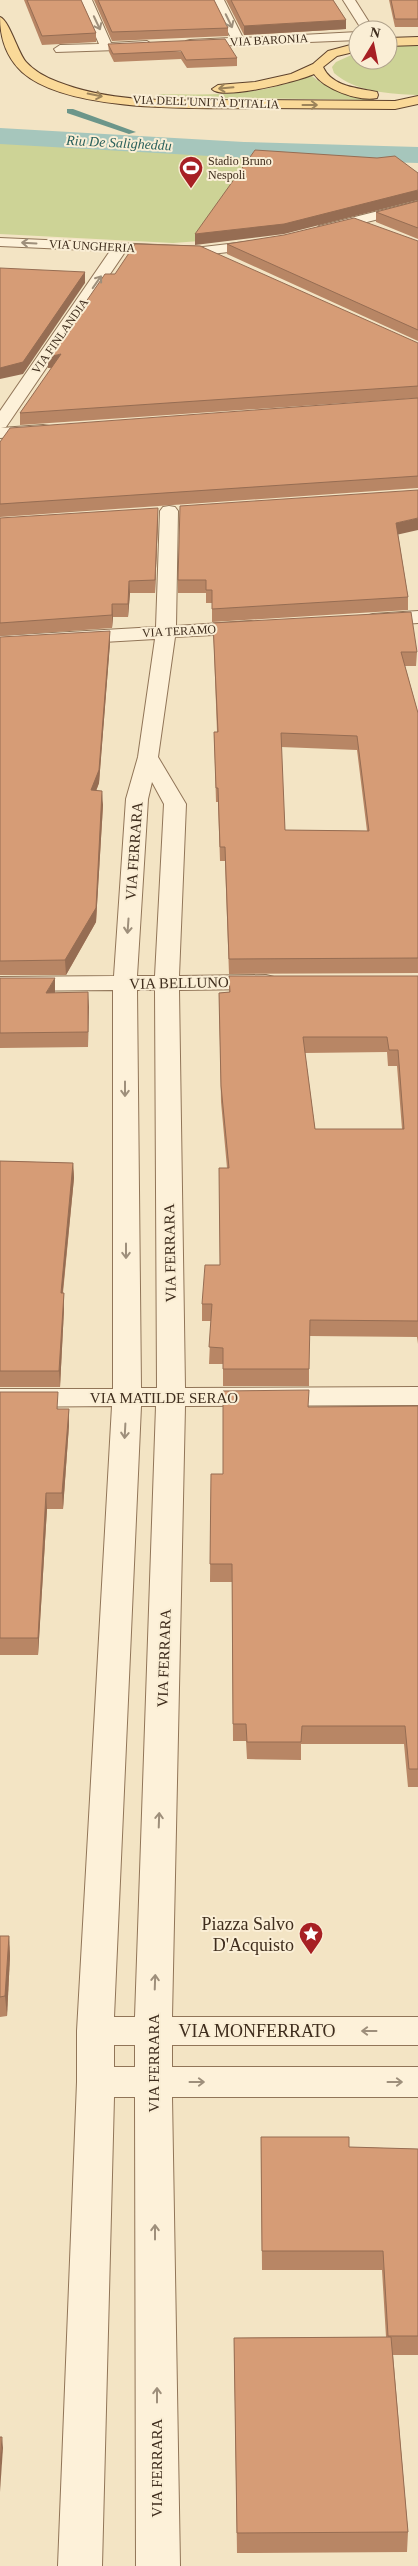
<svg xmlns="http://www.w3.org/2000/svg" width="418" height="2566" viewBox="0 0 418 2566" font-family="'Times New Roman',serif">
<rect width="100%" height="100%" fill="#f3e4c4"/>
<g fill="#cdd396">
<path d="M418 45V95C390 94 355 92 334 73L332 67 336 62 358 52V60H388V47Z"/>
<path d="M310 74C327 91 352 95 375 100L157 97 159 94C209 95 264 97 310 74Z"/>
<path d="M0 140 307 157 254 237 173 243 0 234Z"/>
</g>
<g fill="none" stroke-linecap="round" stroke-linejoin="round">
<path fill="#6c968a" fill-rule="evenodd" d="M67 109H73L136 132 129 134 67 113Z"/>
<path fill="#a6c6bc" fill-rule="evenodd" d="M0 128 244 142 418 147V163L244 158 0 144Z"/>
<defs>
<g id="minor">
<path d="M80 0H92L111 43 147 41 153 45 147 49 56 52 54 49 60 45 99 44Z"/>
<path d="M212 0H224L243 38 358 32V40L186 47V41L190 40 231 38Z"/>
<path d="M343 0H355L374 30H362Z"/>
<path d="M418 201V209L324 233 317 229 319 226Z"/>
<path d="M0 238 203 247 263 240 270 244 263 248 203 255 125 252 6 427 1 428 43 425 49 426 51 430 49 434 43 435 0 438V411L110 251 0 246Z"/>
<path d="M169 506 175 507 178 511 176 626 251 621 258 623 261 627 258 631 251 633 175 637 158 757 186 804 179 976 266 975 274 977 278 982 274 987 266 989 179 990 185 1388 418 1387V1405L185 1406 172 2017H418V2045H172V2067H418V2097H172L180 2566H136L135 2097H114L102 2566H58L77 2082V2031L112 1406 0 1407V1389H113V990L0 991V977L114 976 126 799 138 757 155 639 0 648V636L156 627 160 511 163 507ZM152 782 164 804 155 976H137L148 799ZM137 990H155L157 1388H141ZM141 1406H156L135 2017H114ZM114 2045H135V2067H114Z"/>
<path d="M418 611V623L373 626 366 624 363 620 366 616 373 614Z"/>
</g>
<g id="major">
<path d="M0 17C9 20 18 53 26 62 34 71 47 78 58 82 117 105 185 100 247 100 296 100 346 101 395 101L418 96V104L395 109C352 109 309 108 266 108 204 108 69 114 22 72 6 57 0 38 0 17Z"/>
<path d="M418 37V45L388 46V38Z"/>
<path d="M358 43V51L337 56 323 67C332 87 358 88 377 92L378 95 377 98C359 102 324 89 314 74 299 81 222 101 212 89L218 85 255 82 291 74 313 64 328 51Z"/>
</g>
</defs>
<use href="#minor" stroke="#917558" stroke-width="2"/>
<use href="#major" stroke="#5e422c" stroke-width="2"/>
<use href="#minor" fill="#fdf1d9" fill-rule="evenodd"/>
<use href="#major" fill="#fad998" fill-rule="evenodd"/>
</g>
<g fill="#b88665" fill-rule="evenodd">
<path d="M24 0H81L96 33V42L42 45Z"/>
<path d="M94 0H214L228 28V36L112 41Z"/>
<path d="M226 0H333L346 20V29L244 35Z"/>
<path d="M389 0H418V27H395Z"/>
<path d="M108 44 237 58V66L187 68 181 59 114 62 109 52Z"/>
<path d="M418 201V239L376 222V212Z"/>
<path d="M418 241V341L227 254V244Z"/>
<path d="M418 343V488L0 517V442L418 398 20 425V413L52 368H48V357Z"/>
<path d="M0 518 158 520 155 593H130L128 617H113L112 628 0 636Z"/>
<path d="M398 534 408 597V610L212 622V603H206V593H178V580Z"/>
<path d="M213 623 417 652 416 666H405L418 713V973L229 974 225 861H220L218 802H216L214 732H217ZM281 747 357 750 367 831 285 830Z"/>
<path d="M0 637 110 643 99 783 96 791 103 805 96 922 66 975H0Z"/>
<path d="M229 976H418V1344L417 1337 309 1336V1386H223V1364H209L211 1321H202V1304L220 1265 227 1168 221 1102 219 993 229 992ZM387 1052 388 1066H397L402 1129H315L305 1053Z"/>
<path d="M0 978 55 993 88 992V1047L0 1048Z"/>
<path d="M0 1161 73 1163 74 1178 63 1293H64V1309L60 1387H0Z"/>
<path d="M0 1392 59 1409H69V1425L63 1509H47L38 1655H0Z"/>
<path d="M418 1406V1787H408L404 1744H301V1760L247 1759 246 1741H233L232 1582H210L211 1474H223L308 1407Z"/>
<path d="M0 1936H9L10 1956 7 2016 0 2017Z"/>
<path d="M261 2137 349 2147 418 2149V2355H393L408 2532 407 2552 237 2553 234 2338 386 2337 382 2270H262Z"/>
</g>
<g fill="#966d53">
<path d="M346 20V29L244 35V26Z"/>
<path d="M418 190V200L284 234 195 245V234Z"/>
<path d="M85 272V283L23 374 0 379V368Z"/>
<path d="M61 354V366L48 368V357Z"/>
<path d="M158 508V520L155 593V580Z"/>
<path d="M418 518V530L396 535V523Z"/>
<path d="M129 581 130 593 128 617V604Z"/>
<path d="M112 604 113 617 112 628Z"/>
<path d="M110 631V643L99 783 91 804V790Z"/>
<path d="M102 791 103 805 96 922 66 975 65 960Z"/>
<path d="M55 978V993H46Z"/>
<path d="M88 992 89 1007 88 1047Z"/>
<path d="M73 1163 74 1178 61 1309V1293Z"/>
<path d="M64 1293V1309L60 1387 59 1371Z"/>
<path d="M69 1409V1425L63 1509 62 1493Z"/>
<path d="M46 1493 47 1509 38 1655V1638Z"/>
<path d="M9 1936 10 1956 7 2016 5 1996Z"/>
<path d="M2 2437 3 2448 0 2492V2468Z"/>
</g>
<g fill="#d69c76" stroke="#966d53" fill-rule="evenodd">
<path d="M27 0H81L96 33 42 36Z"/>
<path d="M98 0H214L228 28 112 32Z"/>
<path d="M231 0H333L346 20 244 26Z"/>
<path d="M391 0H418V19H395Z"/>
<path d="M225 39 237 58 186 60 181 51 113 54 108 44Z"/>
<path d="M255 150 377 158 395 156 418 173V190L284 224 195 234Z"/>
<path d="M418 201V228L376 212Z"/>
<path d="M354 218 418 241V330L227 244 284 235Z"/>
<path d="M135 244 200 246 418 343V386L20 413 61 354 48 357 105 274H115Z"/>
<path d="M0 268 85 272 23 362 0 368Z"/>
<path d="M418 398V476L0 504V442L10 428Z"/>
<path d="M418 490V518L396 523 408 597 212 609V590H206V580H178L180 506Z"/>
<path d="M158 508 155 580 129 581 128 604H112V615L0 623V518Z"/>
<path d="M411 612 417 652H401L418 713V958L229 959 225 847H220L218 788H216L214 732H218L213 623ZM281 733 357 736 369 831 285 830Z"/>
<path d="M110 631 99 770 91 790 102 791 96 908 65 960 0 961V637Z"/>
<path d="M229 976H418V1321L310 1320 309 1369H223V1348L209 1347 212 1304H202L205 1265H220L219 1168H229L221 1086 219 993 230 992ZM303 1037H387L389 1050H398L404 1129H315Z"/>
<path d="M0 978H55L46 993 88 992V1032L0 1033Z"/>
<path d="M0 1161 73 1163 61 1293H64L59 1371H0Z"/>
<path d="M309 1390 308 1407 418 1406V1769H409L405 1726H302L301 1742H247L246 1724H233L232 1564H210L211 1474H223V1391Z"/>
<path d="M0 1392H58L57 1409H69L62 1493H46L38 1638H0Z"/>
<path d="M0 1936H9L5 1996 0 1997Z"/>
<path d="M261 2137H349V2147L418 2149V2336H388L383 2251H262Z"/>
<path d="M391 2337 408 2532 237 2533 234 2338Z"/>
<path d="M0 2437H2L0 2468Z"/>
</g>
<defs><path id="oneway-shaft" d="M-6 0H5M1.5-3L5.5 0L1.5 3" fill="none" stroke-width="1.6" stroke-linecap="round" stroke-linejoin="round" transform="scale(1.25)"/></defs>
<g stroke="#9e8f7b">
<use href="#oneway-shaft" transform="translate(229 21) rotate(64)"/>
<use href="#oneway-shaft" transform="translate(97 23) rotate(65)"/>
<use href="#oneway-shaft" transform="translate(29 243) rotate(-177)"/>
<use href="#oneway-shaft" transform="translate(97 282) rotate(-55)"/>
<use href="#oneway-shaft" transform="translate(128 926) rotate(94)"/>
<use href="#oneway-shaft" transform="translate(125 1089) rotate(90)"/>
<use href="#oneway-shaft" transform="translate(126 1251) rotate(90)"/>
<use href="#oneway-shaft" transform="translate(125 1431) rotate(93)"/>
<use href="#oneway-shaft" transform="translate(159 1820) rotate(-88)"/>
<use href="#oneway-shaft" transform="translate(155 1982) rotate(-88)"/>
<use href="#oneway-shaft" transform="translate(369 2031) rotate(180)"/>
<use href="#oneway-shaft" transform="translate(197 2082)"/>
<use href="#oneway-shaft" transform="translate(395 2082)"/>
<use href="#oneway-shaft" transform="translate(155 2232) rotate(-90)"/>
<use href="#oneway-shaft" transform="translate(157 2395) rotate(-90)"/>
</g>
<g stroke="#9c835a">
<use href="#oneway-shaft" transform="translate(226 88) rotate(175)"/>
<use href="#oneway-shaft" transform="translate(95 95) rotate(11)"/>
<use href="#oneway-shaft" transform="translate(310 105)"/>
</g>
<defs>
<symbol id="stadium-pin" viewBox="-11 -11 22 30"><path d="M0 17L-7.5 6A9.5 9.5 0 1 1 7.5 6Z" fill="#a72024" stroke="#faeed5"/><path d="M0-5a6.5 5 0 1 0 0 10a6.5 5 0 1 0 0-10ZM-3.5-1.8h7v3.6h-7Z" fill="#fff"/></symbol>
<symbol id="sight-pin" viewBox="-11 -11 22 30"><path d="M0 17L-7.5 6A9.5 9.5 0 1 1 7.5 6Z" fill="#a72024" stroke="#faeed5"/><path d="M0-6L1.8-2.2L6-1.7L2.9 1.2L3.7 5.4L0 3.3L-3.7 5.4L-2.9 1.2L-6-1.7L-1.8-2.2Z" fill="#fff"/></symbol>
</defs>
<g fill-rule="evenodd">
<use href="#stadium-pin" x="177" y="154" width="28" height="38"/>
<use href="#sight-pin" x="297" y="1920" width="28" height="38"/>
</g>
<g text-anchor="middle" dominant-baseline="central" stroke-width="4" stroke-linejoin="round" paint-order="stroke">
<g font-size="12" fill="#3f2d1d" stroke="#faeed5">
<text transform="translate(269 40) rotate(-3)">VIA BARONIA</text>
<text transform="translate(206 102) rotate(2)">VIA DELL'UNITÀ D'ITALIA</text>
<text transform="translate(92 246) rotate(3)">VIA UNGHERIA</text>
<text transform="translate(60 336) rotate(-55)">VIA FINLANDIA</text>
<text transform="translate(179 631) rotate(-3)">VIA TERAMO</text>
</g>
<g font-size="12" fill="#3f2d1d" stroke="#faeed5" text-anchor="start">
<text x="208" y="161">Stadio Bruno<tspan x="208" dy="14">Nespoli</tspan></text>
</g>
<g font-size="14" font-style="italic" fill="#2b615c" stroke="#faeed5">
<text transform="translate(119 143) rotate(3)">Riu De Saligheddu</text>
</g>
<g font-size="15" fill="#3f2d1d" stroke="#faeed5">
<text transform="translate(134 851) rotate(-86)">VIA FERRARA</text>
<text transform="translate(179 983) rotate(-1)">VIA BELLUNO</text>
<text transform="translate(170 1253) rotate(-91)">VIA FERRARA</text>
<text x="164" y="1398">VIA MATILDE SERAO</text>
<text transform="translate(164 1658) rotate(-88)">VIA FERRARA</text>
<text transform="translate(154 2063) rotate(-90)">VIA FERRARA</text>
<text transform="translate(157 2468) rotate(-90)">VIA FERRARA</text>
</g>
<g font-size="18" fill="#3f2d1d" stroke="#faeed5" text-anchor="end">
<text x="294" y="1924">Piazza Salvo<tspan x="294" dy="21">D'Acquisto</tspan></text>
</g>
<g font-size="18" fill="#3f2d1d" stroke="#faeed5">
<text x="257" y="2031">VIA MONFERRATO</text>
</g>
</g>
<g transform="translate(373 45) rotate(10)"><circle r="24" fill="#faeed5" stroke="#afa18b"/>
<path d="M0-4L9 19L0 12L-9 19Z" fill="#a72024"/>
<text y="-8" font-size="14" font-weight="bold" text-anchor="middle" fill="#3f2d1d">N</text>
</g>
</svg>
